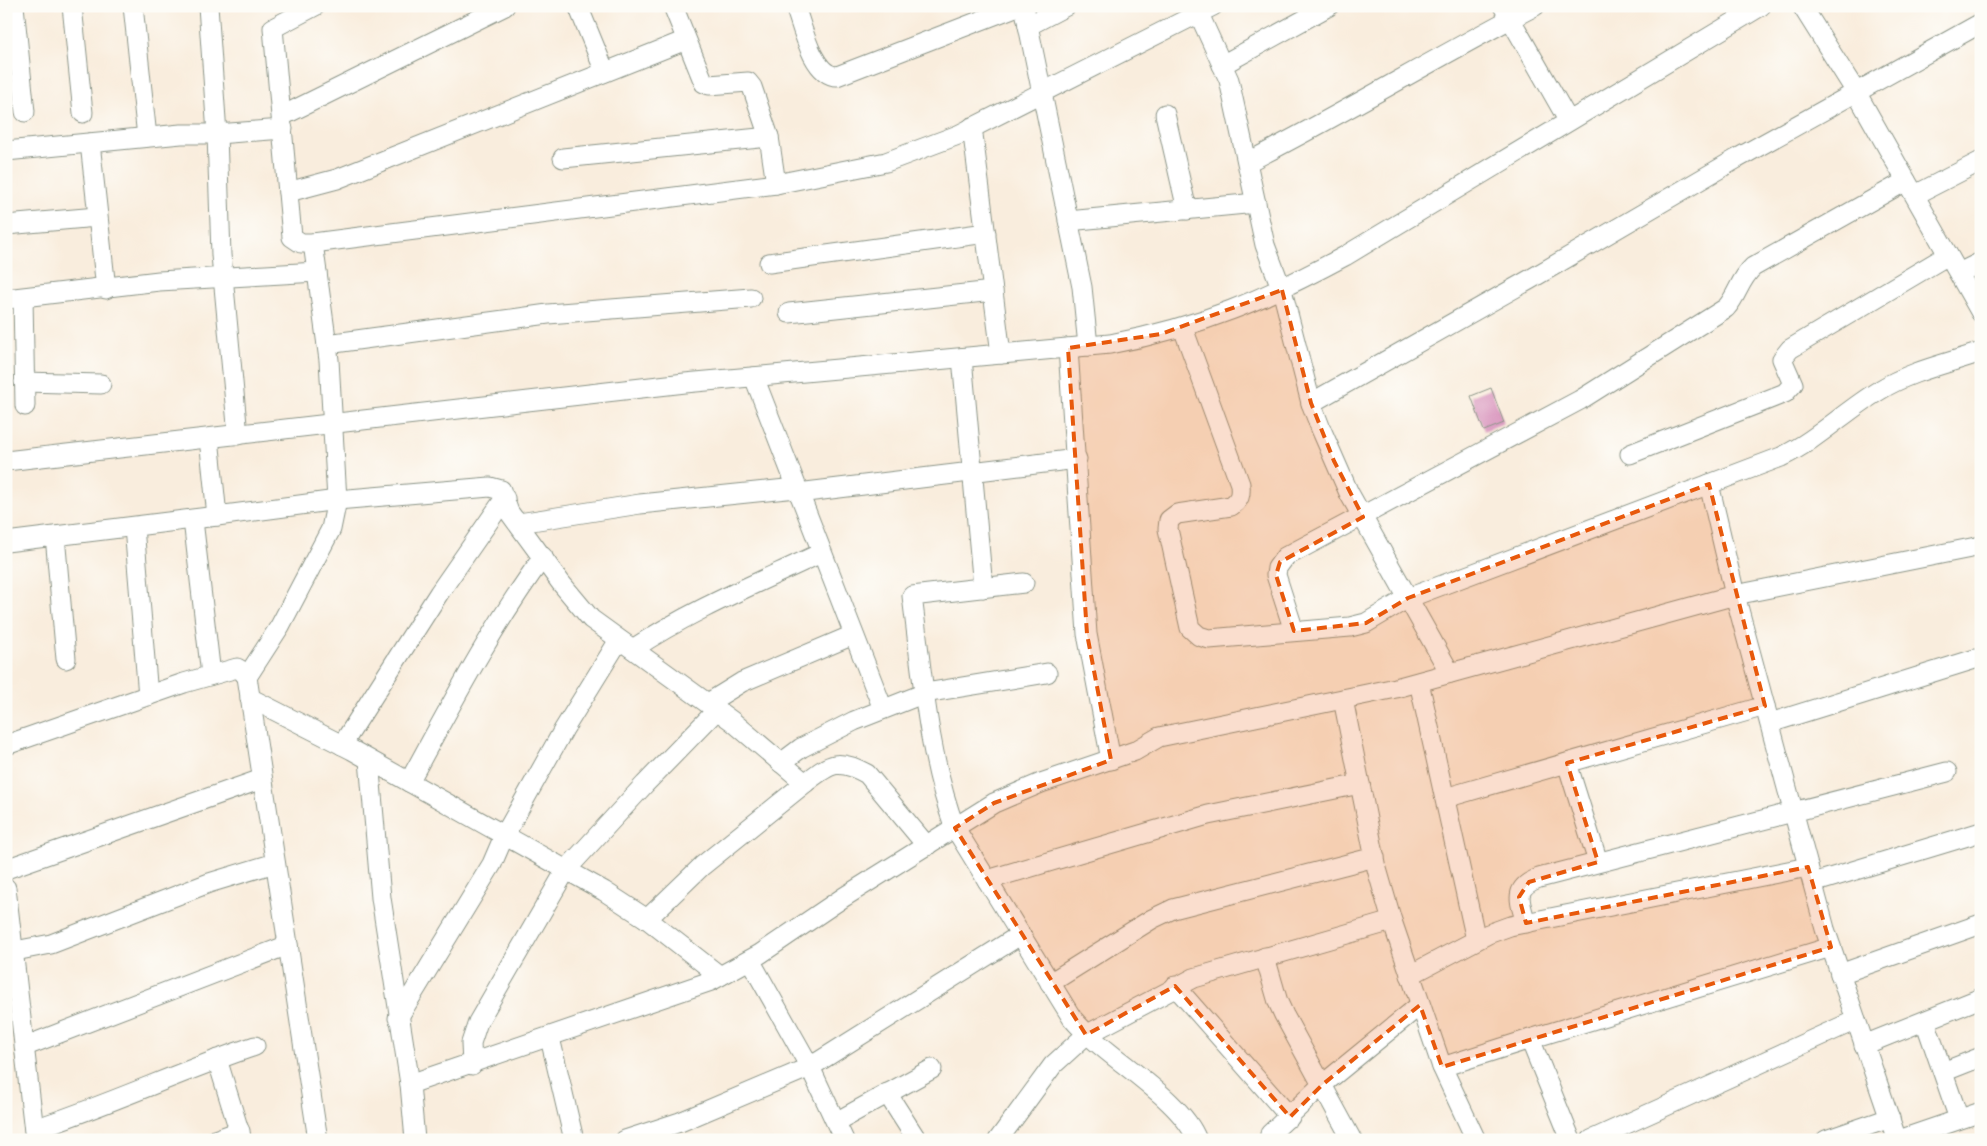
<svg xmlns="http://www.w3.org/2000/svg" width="1987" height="1146" viewBox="0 0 1987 1146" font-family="'Comic Neue',sans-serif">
<rect width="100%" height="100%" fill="#fdfcf7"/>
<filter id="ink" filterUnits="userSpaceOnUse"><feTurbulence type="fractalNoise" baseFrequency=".02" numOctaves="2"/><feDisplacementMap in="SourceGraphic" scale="10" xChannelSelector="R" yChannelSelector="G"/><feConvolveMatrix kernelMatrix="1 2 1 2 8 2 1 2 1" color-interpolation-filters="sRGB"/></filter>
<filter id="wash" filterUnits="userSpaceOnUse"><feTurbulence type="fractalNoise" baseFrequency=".0096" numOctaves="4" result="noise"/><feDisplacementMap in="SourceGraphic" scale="20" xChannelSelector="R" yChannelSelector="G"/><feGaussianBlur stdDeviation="1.12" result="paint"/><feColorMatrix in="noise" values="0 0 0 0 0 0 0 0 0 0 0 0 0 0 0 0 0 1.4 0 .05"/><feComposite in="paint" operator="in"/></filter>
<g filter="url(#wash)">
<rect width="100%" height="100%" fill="#f9eddd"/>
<g id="blocks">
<path fill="#db9bc1" d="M1491 388 1504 423 1484 431 1471 396Z"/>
</g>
</g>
<g filter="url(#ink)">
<use href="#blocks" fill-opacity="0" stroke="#8c9588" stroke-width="1"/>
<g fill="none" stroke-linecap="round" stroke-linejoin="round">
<defs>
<g id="street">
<path d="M14 6 25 112"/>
<path d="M72 6 83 113"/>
<path d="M133 6 147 137"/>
<path d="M208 6 217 134 221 255 238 435"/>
<path d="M315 6 273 28 292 237 301 243H313L776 184 886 162 958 135 1213 6"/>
<path d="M578 6 605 72"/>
<path d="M673 6 704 83 709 85 748 82 752 87 769 137 776 184"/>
<path d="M795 6C802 26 813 76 837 76L1018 6"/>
<path d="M1024 6 1082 287 1088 346"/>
<path d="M1503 6 1568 120"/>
<path d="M1802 6 1856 92 1981 313"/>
<path d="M1199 14 1229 80 1265 245 1282 290 1311 403 1321 429 1349 493 1450 673"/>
<path d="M1028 26 1066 6"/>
<path d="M1222 65 1329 6"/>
<path d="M1165 114 1187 210"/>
<path d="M282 116 505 6"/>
<path d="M972 127 1001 354"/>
<path d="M90 143 106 289"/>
<path d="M6 151 181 134H217L283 129"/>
<path d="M563 158 769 137"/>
<path d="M1248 162C1345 113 1438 56 1535 6"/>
<path d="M288 192 337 179 686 40"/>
<path d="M1915 195 1981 161"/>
<path d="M1068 221 1256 203"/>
<path d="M6 225 97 217"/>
<path d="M769 263 986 233"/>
<path d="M1959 273 1981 262"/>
<path d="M23 298 25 406"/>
<path d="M6 299 159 281 317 272"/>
<path d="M789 313 993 291"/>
<path d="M1183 328 1240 484C1241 495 1240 500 1231 506L1177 514 1169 520 1168 529 1190 628 1199 636 1209 639 1350 627 1366 623 1408 598 1781 457C1817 440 1845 411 1880 390 1911 371 1946 364 1981 352"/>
<path d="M327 344 548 314 751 298"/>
<path d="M1068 348 1087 634 1111 760"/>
<path d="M962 358 983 588"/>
<path d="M754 377 883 709"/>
<path d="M24 382 101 384"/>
<path d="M1311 403 1529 280 1736 159 1981 23"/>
<path d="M1630 454 1785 393 1793 384 1782 359 1790 349 1948 255"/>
<path d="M6 461 685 383 1110 344C1201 327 1265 299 1345 256L1761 6"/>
<path d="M1709 484 1735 595 1981 546"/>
<path d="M798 493 1077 459"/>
<path d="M217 516 337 500 490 487 501 490 509 512 561 583 591 619 732 721 805 783 702 866 647 919"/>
<path d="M193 520 211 675"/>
<path d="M519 523 640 504 796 488"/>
<path d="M134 527 148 696"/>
<path d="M55 536 66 659"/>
<path d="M6 542 217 516 209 438"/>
<path d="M1024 583 912 596C922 672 928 757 955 828L1072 1018C1103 1056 1181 1097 1197 1140"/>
<path d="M1294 631 1276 575 1277 568 1285 557 1580 400 1726 308C1738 295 1739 280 1753 267L1906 181"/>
<path d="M633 649C691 610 758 583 821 553"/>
<path d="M247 677 280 626 331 529 337 500 329 360 313 243"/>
<path d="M1419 682 1476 940"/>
<path d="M250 698 352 750 604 891 647 919 720 976"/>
<path d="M1343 699 1377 869 1392 921 1442 1067 1530 1039 1571 1140"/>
<path d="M708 703 742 682 853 635"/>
<path d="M1770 723 1975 659"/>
<path d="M6 745 184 683 237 668 242 671 247 677 318 1140"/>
<path d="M342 745 439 593 505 498"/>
<path d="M369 760 381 898 410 1084 415 1140"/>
<path d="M781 763 801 748 854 721 925 693 1047 673"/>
<path d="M1567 763 1598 862"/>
<path d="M409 782C451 705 491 628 543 557"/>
<path d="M805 783C830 764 837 757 867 774L927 846"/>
<path d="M1445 798 1765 706"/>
<path d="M6 869 262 779"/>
<path d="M987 880 1208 815 1360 784"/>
<path d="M1813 883 1981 832"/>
<path d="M6 888 35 1140"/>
<path d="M1526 923C1520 901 1512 888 1539 878L1947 772"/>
<path d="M15 951 51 944 209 883 275 863"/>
<path d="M1265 957 1278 1002 1284 1015 1352 1140"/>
<path d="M750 960 810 1067 844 1140"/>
<path d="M1840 974 1981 924"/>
<path d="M1410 975 1488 934 1510 926 1808 867"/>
<path d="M1050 983 1152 919 1173 909 1375 857"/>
<path d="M1175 986 1290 1117"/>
<path d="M398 1018 492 864 504 836 564 729 619 640"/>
<path d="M1925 1021 1959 1119"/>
<path d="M550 1038 574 1140"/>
<path d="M1530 1039 1831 947"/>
<path d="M1864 1045 1981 998"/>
<path d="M26 1046 288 945"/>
<path d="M217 1059 242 1140"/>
<path d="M472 1065 471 1043 478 1022 566 870 645 784 717 710"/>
<path d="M1442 1067 1476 1140"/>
<path d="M1943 1072 1981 1057"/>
<path d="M410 1084 711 981 760 954 844 897 994 803 1041 783 1135 751 1159 737 1396 688 1735 595 1825 929 1897 1140"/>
<path d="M887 1093 917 1140"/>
<path d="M836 1122 932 1069"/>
<path d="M34 1129C109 1105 180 1071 255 1046"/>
<path d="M215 1140 240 1131"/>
<path d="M625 1140 680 1122 810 1067 1020 935"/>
<path d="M998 1140 1053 1065 1086 1035 1194 978 1392 921"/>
<path d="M1274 1140 1270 1134 1322 1085 1420 1005"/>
<path d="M1591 1140 1856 1020"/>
<path d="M1826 1140 1890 1118"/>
<path d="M1899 1140 1981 1112"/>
</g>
</defs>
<use href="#street" stroke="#8c9588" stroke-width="21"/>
<use href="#street" stroke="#fff" stroke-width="19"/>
</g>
</g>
<path fill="#e8590c" fill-opacity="0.2" stroke="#e8590c" stroke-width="4" stroke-dasharray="10 6" stroke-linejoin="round" d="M1282 290 1311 403 1334 461 1363 517 1280 562 1276 575 1294 631 1366 623 1408 598 1709 484 1765 706 1567 763 1598 862 1529 882 1519 897 1526 923 1808 867 1831 947 1442 1067 1420 1005 1322 1085 1290 1117 1175 986 1086 1035 955 828 994 803 1111 760 1087 634 1068 348 1161 334Z"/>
<rect width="1987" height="1146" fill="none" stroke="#fdfcf7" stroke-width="25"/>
</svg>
